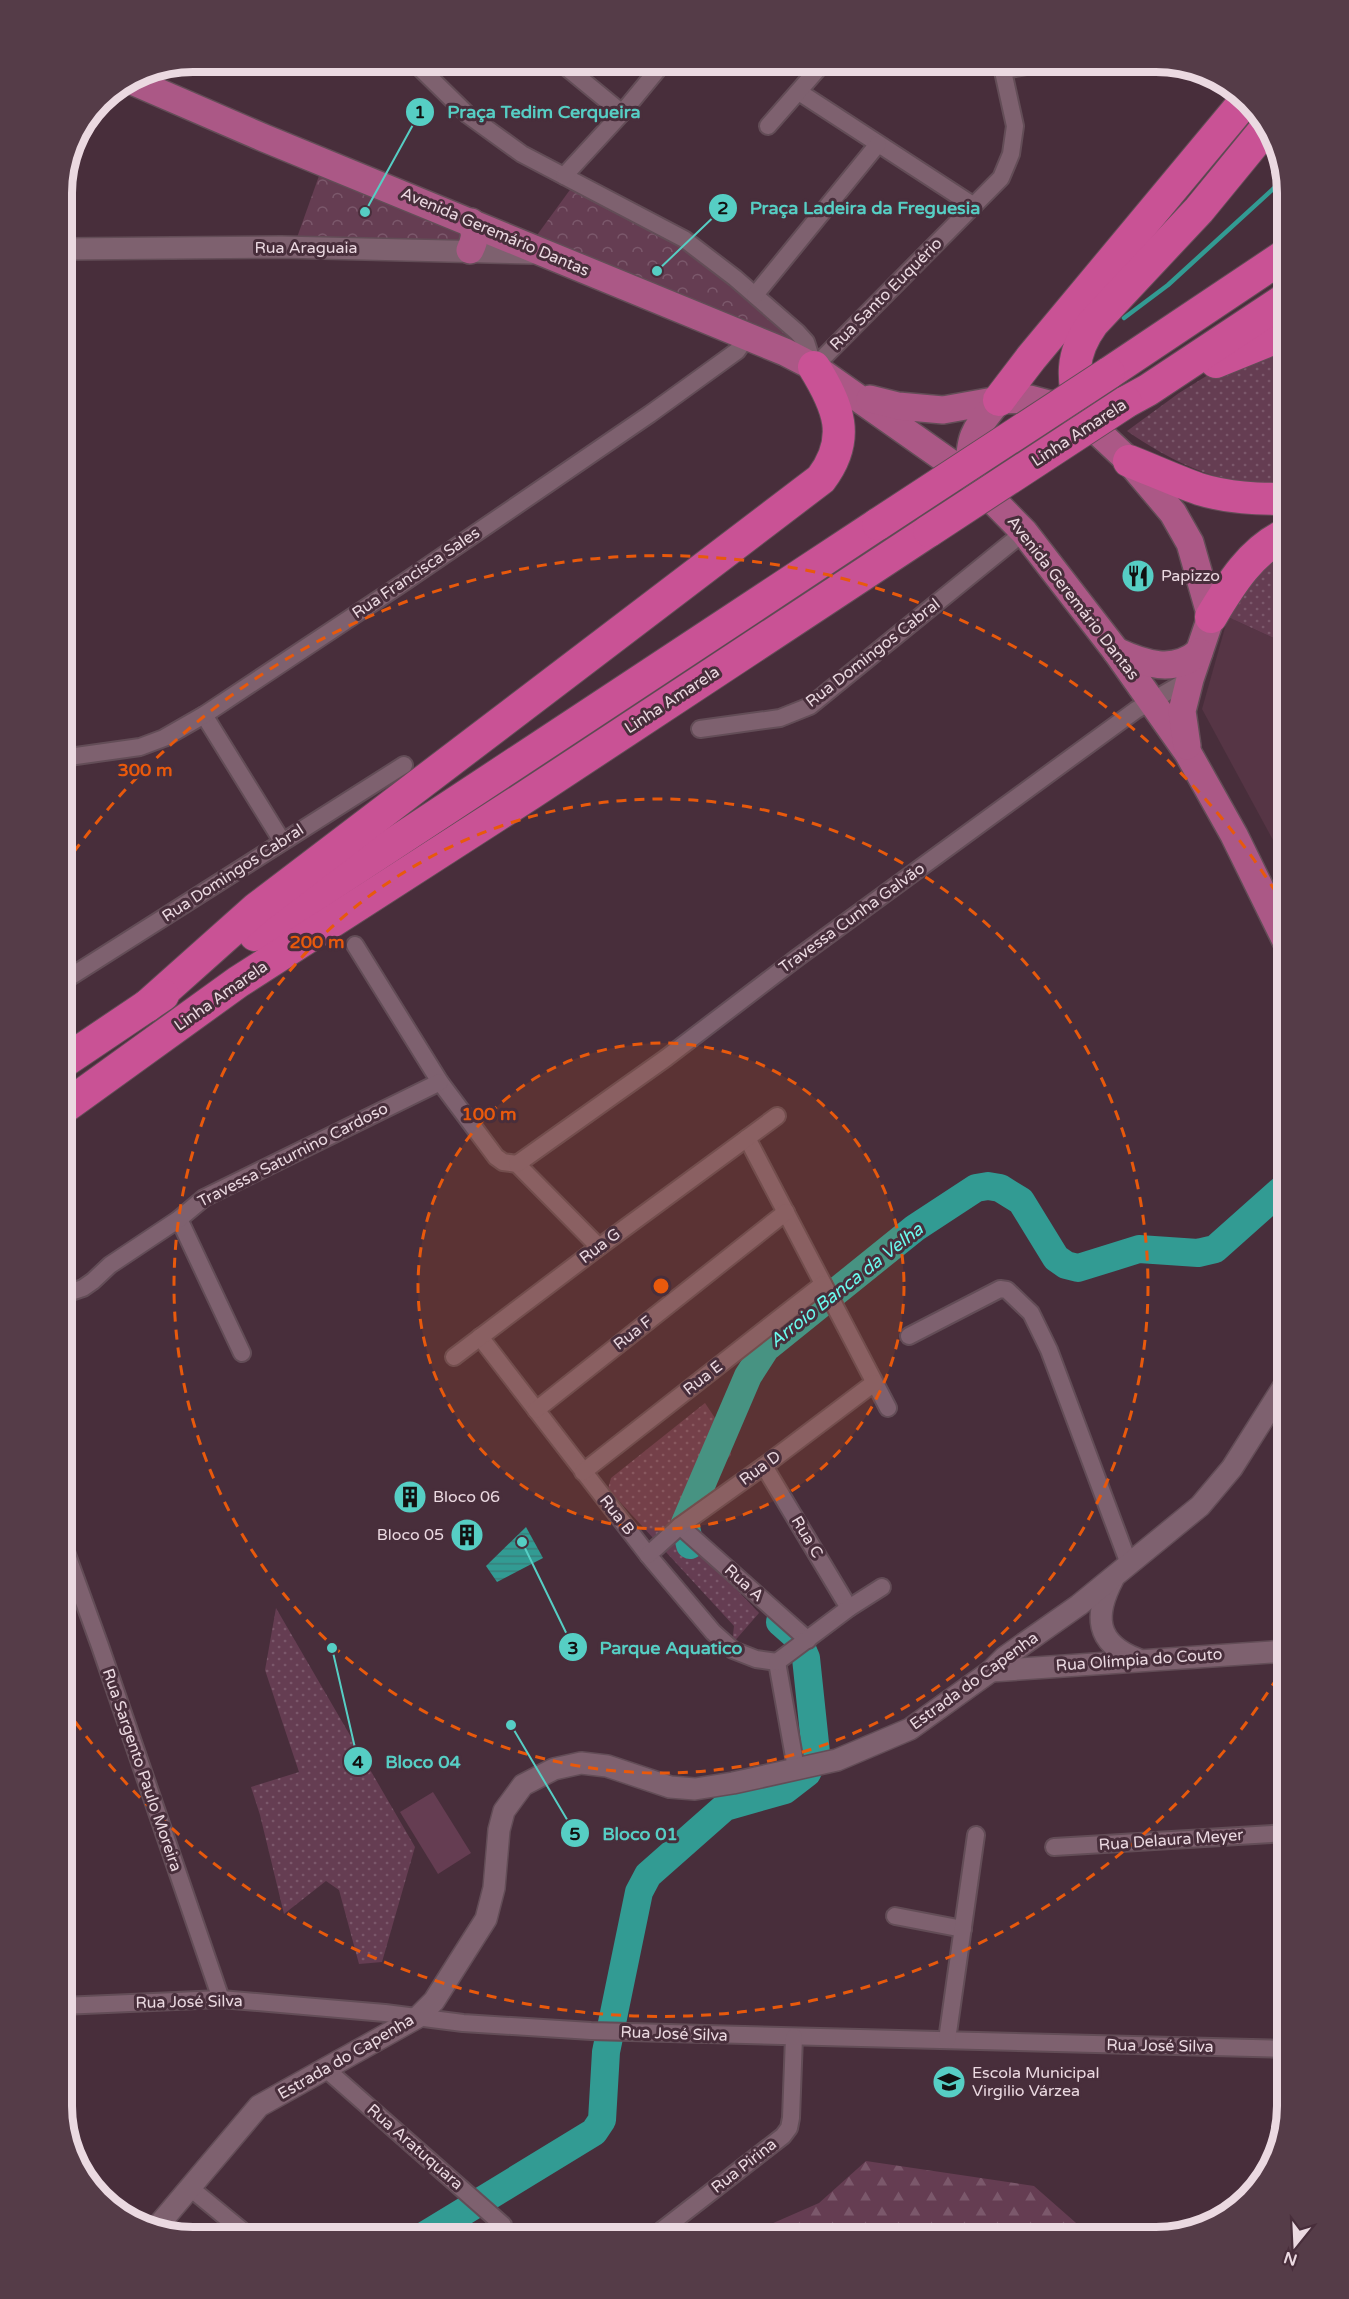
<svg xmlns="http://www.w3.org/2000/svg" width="1349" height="2299" viewBox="0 0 1349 2299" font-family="'Varela Round',sans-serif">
<defs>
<pattern id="grass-dots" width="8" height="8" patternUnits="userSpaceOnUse" patternTransform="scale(1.5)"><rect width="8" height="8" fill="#653d52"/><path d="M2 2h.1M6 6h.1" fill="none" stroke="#7b586b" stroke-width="1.8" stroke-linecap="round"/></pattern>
<pattern id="forest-firs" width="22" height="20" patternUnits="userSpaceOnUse" patternTransform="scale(1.5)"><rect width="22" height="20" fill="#653d52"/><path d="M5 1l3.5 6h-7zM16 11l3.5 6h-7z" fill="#7b586b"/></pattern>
<pattern id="park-crowns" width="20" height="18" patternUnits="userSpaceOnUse" patternTransform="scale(1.5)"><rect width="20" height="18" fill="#653d52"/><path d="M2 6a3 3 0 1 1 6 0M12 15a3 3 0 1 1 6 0" fill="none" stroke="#7b586b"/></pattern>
<pattern id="water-rules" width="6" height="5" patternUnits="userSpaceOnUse" patternTransform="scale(1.5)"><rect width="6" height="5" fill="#329b93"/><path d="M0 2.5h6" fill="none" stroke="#38807b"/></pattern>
</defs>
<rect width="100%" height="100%" fill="#482e3b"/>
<path fill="#563545" d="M1228 617 1287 644V866L1202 709Z"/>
<g fill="url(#grass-dots)">
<path d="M1287 343V483C1228 490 1175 464 1127 431L1179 393 1208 375Z"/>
<path d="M1287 548V644L1228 617 1257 569Z"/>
<path d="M705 1403 729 1439 731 1455 702 1484 684 1534 759 1613 732 1644 734 1626 608 1489 611 1478Z"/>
<path d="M276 1608 415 1847 382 1962 359 1964 339 1890 326 1881 284 1914 260 1815 251 1787 299 1772 265 1670Z"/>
</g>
<path fill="url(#forest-firs)" d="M866 2161 1034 2186 1092 2237H759L771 2224 819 2203Z"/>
<g fill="url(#park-crowns)">
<path d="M320 173 501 246H294Z"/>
<path d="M572 187 681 245 782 324 796 339 805 357 532 242Z"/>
</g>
<path fill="#653d52" d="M433 1792 471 1853 438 1874 400 1812Z"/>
<path fill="url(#water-rules)" d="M526 1527 543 1558 497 1582 486 1566Z"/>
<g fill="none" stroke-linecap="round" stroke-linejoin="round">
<path stroke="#329b93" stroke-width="4.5" d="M1124 318 1168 285 1284 179"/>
<g stroke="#329b93" stroke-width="28">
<path d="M690 1545 685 1523 748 1376 766 1348 915 1228 976 1188 988 1186 1000 1188 1021 1201 1056 1258 1066 1265 1078 1268 1139 1249 1198 1253 1215 1249 1287 1185"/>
<path d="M422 2237 594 2132 602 2120 606 2052 639 1892 648 1875 725 1807 785 1790 807 1773 816 1753 806 1658 797 1637 780 1622"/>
</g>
<defs>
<g id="minor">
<path d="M414 62 468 115 522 154 684 239 735 278 797 332 806 342 814 367 1001 178 1011 154 1015 126 1001 62"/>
<path d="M560 62 622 113"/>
<path d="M1004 70 1049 62"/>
<path d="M799 92 974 206"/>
<path d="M768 126 824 62"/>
<path d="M564 176 622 113 664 62"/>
<path d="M755 295 878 144"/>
<path d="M204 715 282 841"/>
<path d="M700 729 780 718 810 706 1024 532"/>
<path d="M62 758 140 747 164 738 204 715 406 581 650 414 737 351 746 338"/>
<path d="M355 945 440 1082 496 1157 503 1162 517 1164 599 1247"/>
<path d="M62 982 404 765"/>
<path d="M747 1138 888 1408"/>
<path d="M517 1164 666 1058 797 958 1136 710 1190 679"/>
<path d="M179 1219 242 1353"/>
<path d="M62 1295 83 1288 93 1281 110 1265 179 1219 204 1198 440 1082"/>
<path d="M909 1336 1000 1289 1007 1290 1031 1313 1049 1350 1129 1564"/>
<path d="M480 1337 648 1555 713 1632 733 1650 756 1659 777 1662 796 1768"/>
<path d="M454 1357 599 1247 777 1116"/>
<path d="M536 1410 786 1212"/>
<path d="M764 1466 849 1608"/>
<path d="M583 1472 823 1284"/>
<path d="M680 1526 808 1640"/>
<path d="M62 1541 100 1646 221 1999"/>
<path d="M648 1555 680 1526 764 1466 874 1383"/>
<path d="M777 1662 849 1608 882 1587"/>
<path d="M1054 1847 1287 1833"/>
<path d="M895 1916 963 1929"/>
<path d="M62 2006 221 1999 385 2013 463 2023 591 2031 1287 2049"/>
<path d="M947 2040 976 1835"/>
<path d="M327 2070 503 2225"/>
<path d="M189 2187 250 2237"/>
<path d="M653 2237 783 2136 789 2128 791 2118 794 2037"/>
</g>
<g id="tertiary">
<path d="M62 249 281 247 532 253"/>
<path d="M1113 1579C1094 1615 1095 1643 1137 1659"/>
<path d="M991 1671 1287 1651"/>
<path d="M156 2228 259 2106 418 2017 434 2001 486 1919 494 1888 499 1830 504 1811 523 1785 554 1769 581 1763 607 1766 670 1787 695 1789 733 1783 837 1760 910 1729 991 1671 1005 1657 1079 1605 1200 1506 1232 1468 1287 1381"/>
</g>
<g id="primary">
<path d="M130 80 264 138 785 352 814 367 969 476 1024 532 1116 651 1188 753 1234 835 1287 943"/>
<path d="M470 250C475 240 476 233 471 222"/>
<path d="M870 399 898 406 943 410 999 400 1030 399 1060 407 1081 416 1129 461 1173 513 1190 543 1211 617 1190 679 1182 711 1187 746"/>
<path d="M969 476C969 434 974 431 999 400"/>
<path d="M1116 651C1144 664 1174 674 1199 652"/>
</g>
<g id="motorway">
<path d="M1216 362 1287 333"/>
<path d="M1109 373 1287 254"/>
<path d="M999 400 1031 358 1245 101"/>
<path d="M1126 402 1148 390 1287 298"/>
<path d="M1081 416C1073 378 1069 356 1093 323L1199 210 1267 127"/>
<path d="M1129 461C1152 470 1176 481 1199 489 1228 498 1258 499 1287 499"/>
<path d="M1211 617C1230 585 1252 549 1287 534"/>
<path d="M255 935 878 524"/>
<path d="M147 1006 257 908 821 479C852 438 838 406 814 367"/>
<path d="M62 1063 163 995"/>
<path d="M62 1109 238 982 530 794 929 531"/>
</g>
</defs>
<use href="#minor" stroke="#634d57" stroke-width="20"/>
<use href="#tertiary" stroke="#634d57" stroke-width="24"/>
<use href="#primary" stroke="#634d57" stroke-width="30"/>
<use href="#motorway" stroke="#634d57" stroke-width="34"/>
<use href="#minor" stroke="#7e616f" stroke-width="16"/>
<use href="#tertiary" stroke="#7e616f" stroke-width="21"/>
<use href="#primary" stroke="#ab5886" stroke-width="27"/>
<use href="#motorway" stroke="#c95295" stroke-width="32"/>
<defs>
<g id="motorway-bridge">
<path d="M878 524 1109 373"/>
<path d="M929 531 1126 402"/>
</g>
</defs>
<use href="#motorway-bridge" stroke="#634d57" stroke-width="34" stroke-linecap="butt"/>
<use href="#motorway-bridge" stroke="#c95295" stroke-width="32"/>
</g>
<circle cx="661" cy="1286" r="243" fill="#e8590c" fill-opacity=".12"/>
<g fill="none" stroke="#e8590c" stroke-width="3" stroke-dasharray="10 8">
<circle cx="661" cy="1286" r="243"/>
<circle cx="661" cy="1286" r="487"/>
<path d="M1287 1662A730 730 0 0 1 63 1705M63 867A730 730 0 0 1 1287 910"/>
</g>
<defs>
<symbol id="restaurant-disc" viewBox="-11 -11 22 22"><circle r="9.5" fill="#56cec4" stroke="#482e3b"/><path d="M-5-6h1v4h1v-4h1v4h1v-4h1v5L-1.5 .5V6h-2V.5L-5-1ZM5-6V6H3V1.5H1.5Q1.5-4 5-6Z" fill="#111"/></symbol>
<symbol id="building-disc" viewBox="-11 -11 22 22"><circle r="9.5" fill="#56cec4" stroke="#482e3b"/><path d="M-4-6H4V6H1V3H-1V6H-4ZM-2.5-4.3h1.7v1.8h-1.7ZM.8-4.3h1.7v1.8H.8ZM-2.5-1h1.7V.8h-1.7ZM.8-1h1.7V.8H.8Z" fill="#111"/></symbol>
<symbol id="school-disc" viewBox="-11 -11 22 22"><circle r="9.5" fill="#56cec4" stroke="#482e3b"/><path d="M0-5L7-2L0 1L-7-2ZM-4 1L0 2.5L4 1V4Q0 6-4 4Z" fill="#111"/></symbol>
</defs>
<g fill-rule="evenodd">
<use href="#restaurant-disc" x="1119" y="557" width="38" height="38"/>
<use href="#building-disc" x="391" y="1478" width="38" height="38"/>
<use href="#building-disc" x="448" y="1516" width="38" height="38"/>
<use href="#school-disc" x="930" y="2063" width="38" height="38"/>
</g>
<g text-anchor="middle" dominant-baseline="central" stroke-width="6" stroke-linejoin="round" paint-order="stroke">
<g font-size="16" fill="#ebd9e1" stroke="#482e3b">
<text transform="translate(495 232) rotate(23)">Avenida Geremário Dantas</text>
<text x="306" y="248">Rua Araguaia</text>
<text transform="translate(886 294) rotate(-45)">Rua Santo Euquério</text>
<text transform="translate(1079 433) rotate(-33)">Linha Amarela</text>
<text transform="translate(416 573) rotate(-34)">Rua Francisca Sales</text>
<text transform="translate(1073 598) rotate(52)">Avenida Geremário Dantas</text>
<text transform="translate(873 653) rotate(-38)">Rua Domingos Cabral</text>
<text transform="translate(672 700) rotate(-33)">Linha Amarela</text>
<text transform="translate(233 873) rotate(-33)">Rua Domingos Cabral</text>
<text transform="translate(852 918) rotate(-36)">Travessa Cunha Galvão</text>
<text transform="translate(221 996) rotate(-35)">Linha Amarela</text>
<text transform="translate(293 1155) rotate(-27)">Travessa Saturnino Cardoso</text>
<text transform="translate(600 1246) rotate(-37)">Rua G</text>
<text transform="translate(633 1333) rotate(-38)">Rua F</text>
<text transform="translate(703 1378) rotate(-38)">Rua E</text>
<text transform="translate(760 1468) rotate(-36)">Rua D</text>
<text transform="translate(617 1515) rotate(52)">Rua B</text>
<text transform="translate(807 1537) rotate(59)">Rua C</text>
<text transform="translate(744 1583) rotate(42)">Rua A</text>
<text transform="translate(1139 1660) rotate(-4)">Rua Olímpia do Couto</text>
<text transform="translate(974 1681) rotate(-36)">Estrada do Capenha</text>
<text transform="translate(142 1770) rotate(71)">Rua Sargento Paulo Moreira</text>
<text transform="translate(1171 1840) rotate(-4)">Rua Delaura Meyer</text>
<text transform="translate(189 2002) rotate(-1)">Rua José Silva</text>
<text transform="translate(674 2034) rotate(2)">Rua José Silva</text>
<text transform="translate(1160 2046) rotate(1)">Rua José Silva</text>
<text transform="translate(346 2057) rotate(-30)">Estrada do Capenha</text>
<text transform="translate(415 2147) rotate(41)">Rua Aratuquara</text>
<text transform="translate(744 2166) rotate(-38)">Rua Pirina</text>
</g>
<g font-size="16" fill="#ebd9e1" stroke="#482e3b" text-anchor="start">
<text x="1161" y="576">Papizzo</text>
<text x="433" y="1497">Bloco 06</text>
<text x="444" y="1535" text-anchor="end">Bloco 05</text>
<text x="972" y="2073">Escola Municipal<tspan x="972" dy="18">Virgilio Várzea</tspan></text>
</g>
<g font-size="18" font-style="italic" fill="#6bfaee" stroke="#482e3b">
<text transform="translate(846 1285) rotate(-38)">Arroio Banca da Velha</text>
</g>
</g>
<path d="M0 0H1349V2299H0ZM193 72H1156A121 121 0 0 1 1277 193V2106A121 121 0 0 1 1156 2227H193A121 121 0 0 1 72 2106V193A121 121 0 0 1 193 72Z" fill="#553c48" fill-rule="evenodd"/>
<path fill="none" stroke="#ebd9e1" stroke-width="8" d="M193 72H1156A121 121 0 0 1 1277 193V2106A121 121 0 0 1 1156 2227H193A121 121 0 0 1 72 2106V193A121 121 0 0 1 193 72Z"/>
<circle cx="661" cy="1286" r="9" fill="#e8590c" stroke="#482e3b" stroke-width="3"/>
<g font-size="18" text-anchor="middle" font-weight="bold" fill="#e8590c" stroke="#482e3b" stroke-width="6" stroke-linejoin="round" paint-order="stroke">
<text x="145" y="776">300 m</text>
<text x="317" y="948">200 m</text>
<text x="489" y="1120">100 m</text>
</g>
<path fill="none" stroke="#56cec4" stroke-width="2" d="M365 212L420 112M657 271L723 208M522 1542L573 1647M332 1648L358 1761M511 1725L575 1833"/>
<g fill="#56cec4" stroke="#482e3b" stroke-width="2">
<circle cx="365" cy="212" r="6"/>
<circle cx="657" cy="271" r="6"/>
<circle cx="522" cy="1542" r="6"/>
<circle cx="332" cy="1648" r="6"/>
<circle cx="511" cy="1725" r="6"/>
<circle cx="420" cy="112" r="15"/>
<circle cx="723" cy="208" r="15"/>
<circle cx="573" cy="1647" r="15"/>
<circle cx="358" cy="1761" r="15"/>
<circle cx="575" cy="1833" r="15"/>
</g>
<g font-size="18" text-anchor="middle" font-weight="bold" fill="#111">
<text x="420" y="118">1</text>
<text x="723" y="214">2</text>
<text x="573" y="1654">3</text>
<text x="358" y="1768">4</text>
<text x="575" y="1840">5</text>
</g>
<g font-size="18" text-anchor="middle" font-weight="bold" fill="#56cec4" stroke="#482e3b" stroke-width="6" stroke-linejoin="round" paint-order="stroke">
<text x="544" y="118">Praça Tedim Cerqueira</text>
<text x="865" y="214">Praça Ladeira da Freguesia</text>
<text x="671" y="1654">Parque Aquatico</text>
<text x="423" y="1768">Bloco 04</text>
<text x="640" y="1840">Bloco 01</text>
</g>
<g transform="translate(1295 2245) rotate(198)" stroke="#482e3b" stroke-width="4.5" paint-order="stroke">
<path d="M0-4.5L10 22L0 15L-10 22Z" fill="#ebd9e1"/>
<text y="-9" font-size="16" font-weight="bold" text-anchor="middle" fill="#ebd9e1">N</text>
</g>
</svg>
